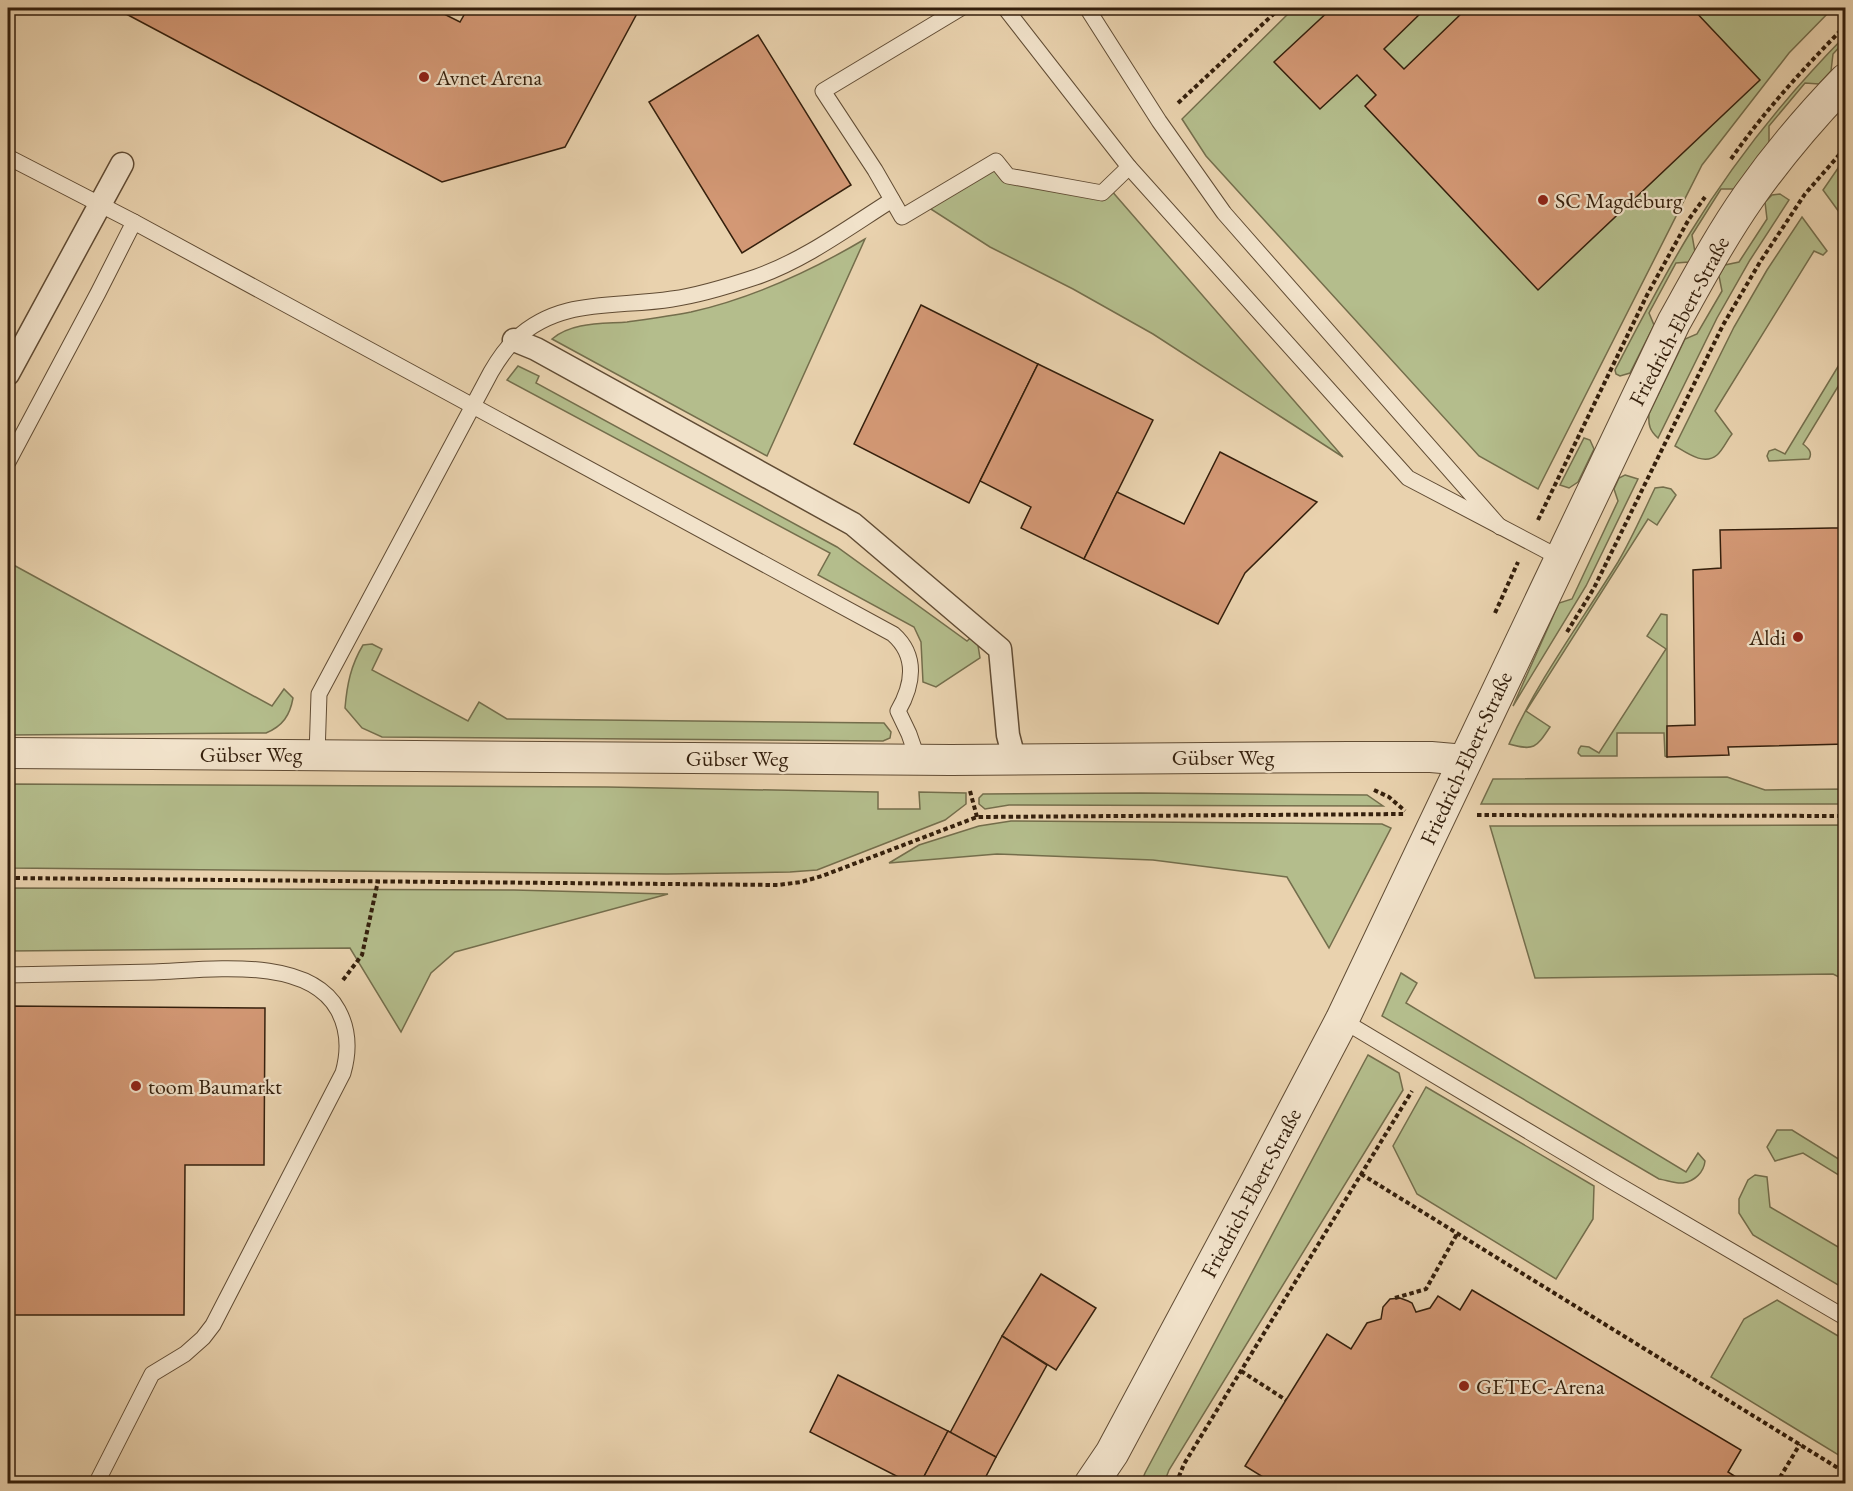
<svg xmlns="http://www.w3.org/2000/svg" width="1853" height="1491" viewBox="0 0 1853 1491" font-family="'EB Garamond',serif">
<rect width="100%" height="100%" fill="#e9d2ae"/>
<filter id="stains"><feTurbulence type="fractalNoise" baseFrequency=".00333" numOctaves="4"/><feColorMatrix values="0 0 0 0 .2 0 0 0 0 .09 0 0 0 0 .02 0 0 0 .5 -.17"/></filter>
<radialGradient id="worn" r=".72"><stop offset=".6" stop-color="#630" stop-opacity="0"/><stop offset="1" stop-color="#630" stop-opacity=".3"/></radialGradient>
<g fill="#b4bd8c" stroke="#746e4c" stroke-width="1.5">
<path d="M1294 8H1833L1789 53 1702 165 1538 489 1479 456 1206 156 1182 119Z"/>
<path d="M1845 36V41L1833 54 1831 71 1819 84 1805 83 1769 126V143L1737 189H1721L1692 235 1695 252 1689 262 1676 263 1649 313 1654 325 1630 373 1620 376 1616 374 1615 370C1639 324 1663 277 1690 233 1734 161 1786 96 1845 36Z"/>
<path d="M1845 158V213L1842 216 1823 190Z"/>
<path d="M996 161 1008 176 1110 189 1343 457 1153 334 1073 289 990 247 923 204Z"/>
<path d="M1780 194 1789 200 1750 260 1717 318 1658 438C1650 431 1648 425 1649 414L1685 339 1697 334 1722 291 1719 276 1725 265 1739 262 1767 219 1765 202 1772 195Z"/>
<path d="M1802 217 1827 251 1823 255 1814 251 1715 411 1732 434C1727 440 1723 450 1717 455 1704 466 1687 453 1675 446L1734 327 1767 270Z"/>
<path d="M865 239 767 456 552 339C572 322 602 324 627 322 648 319 670 316 691 312 753 298 811 271 865 239Z"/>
<path d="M1845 355V375L1803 444C1808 448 1813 452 1809 459L1769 461 1767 456 1769 451 1775 449 1785 454Z"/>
<path d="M518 366 539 376 536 383 837 547 967 641 976 633 980 658 936 687 923 682 921 642 914 627 818 575 830 553 507 380Z"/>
<path d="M1584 438 1590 440 1594 449 1578 482 1569 488 1560 485Z"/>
<path d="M1625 475 1638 479 1586 586 1513 706 1559 603 1572 599 1618 501 1614 489 1619 478Z"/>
<path d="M1663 487 1671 489 1676 495 1657 525 1648 519 1526 711 1550 727C1536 748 1534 751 1509 744 1538 680 1581 622 1618 562 1632 538 1643 513 1655 488Z"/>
<path d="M8 562 272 706 284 689 293 698C290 715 283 726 266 733L8 735Z"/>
<path d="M1661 614 1667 615V757L1665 756 1664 733H1617V756H1581L1578 753 1579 749 1581 746 1589 747 1599 753 1666 649 1647 636Z"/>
<path d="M372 644 382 649 372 670 468 721 479 702 507 719 884 723 891 732 890 738 883 741 382 737 362 728 345 708C347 684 351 665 363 645Z"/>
<path d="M1727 777 1765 790 1845 789V804H1481L1493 779Z"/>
<path d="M8 784 607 787 878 792V809H920L919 792 966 793V804L945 820 817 870 790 872 667 874 8 868Z"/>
<path d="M1140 793 1367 795 1383 806 1009 805 985 809 979 804V798L983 794Z"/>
<path d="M1011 821 1382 824 1391 828 1329 948 1287 877 1153 860 997 854 889 863 919 845 979 826Z"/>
<path d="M1845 825V980L1833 974 1535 978 1490 826Z"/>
<path d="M8 888 514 890 668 894 455 952 431 973 401 1032 350 948 8 951Z"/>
<path d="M1401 973 1417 983 1406 1003 1686 1172 1698 1153 1705 1161C1704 1172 1695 1181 1683 1183 1676 1184 1666 1180 1659 1179L1382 1016Z"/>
<path d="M1368 1055 1399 1073 1403 1090 1169 1470 1164 1483H1141L1145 1473Z"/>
<path d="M1426 1087 1594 1186 1593 1219 1556 1279 1417 1194 1393 1146Z"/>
<path d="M1777 1130H1792L1845 1163V1179L1803 1153 1775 1161 1767 1147Z"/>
<path d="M1755 1175 1767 1177 1770 1207 1845 1251V1289L1753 1235 1739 1213V1199L1748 1180Z"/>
<path d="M1777 1300 1845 1340V1459L1711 1377 1744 1319Z"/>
</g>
<g fill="#d39875" stroke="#341f0c" stroke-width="1.5">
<path d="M115 8H432L460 22 468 8H640L565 147 442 182Z"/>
<path d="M1332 8H1426L1384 49 1404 69 1463 12 1459 8H1692L1760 80 1538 290 1365 106 1376 95 1357 75 1320 109 1274 62Z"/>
<path d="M758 35 851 185 742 253 649 102Z"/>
<path d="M921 305 1038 364 969 503 854 444Z"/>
<path d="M1038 364 1153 420 1084 559 1021 528 1031 507 980 481Z"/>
<path d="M1220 452 1317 502 1245 573 1218 624 1084 559 1117 492 1184 524Z"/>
<path d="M1832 528H1846V744L1728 747 1729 755 1667 757V726L1695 725 1693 570 1721 568 1720 530Z"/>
<path d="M8 1006 265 1008 264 1165H185L184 1315H8Z"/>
<path d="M1041 1274 1096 1308 1056 1370 1002 1336Z"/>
<path d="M1472 1290 1741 1450 1728 1472 1747 1484H1266L1268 1480 1245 1466 1327 1334 1351 1349 1367 1323 1381 1319 1383 1307 1390 1299 1400 1298 1408 1301 1412 1303 1416 1312 1430 1308 1438 1296 1460 1310Z"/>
<path d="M1002 1336 1047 1365 996 1457 950 1433Z"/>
<path d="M838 1375 948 1431 920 1484H912L810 1432Z"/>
<path d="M948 1431 996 1457 982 1484H920Z"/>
</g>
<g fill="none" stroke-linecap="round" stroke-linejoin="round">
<defs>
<g id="service">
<path d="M961 8 823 91 875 170 902 217 996 161 1008 176 1102 193 1129 167 1005 8"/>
<path d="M1087 8 1159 121 1224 213 1500 527"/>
<path d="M8 157 134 222 893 634C918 656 913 685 898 711L909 734 918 760"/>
<path d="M1129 167 1408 478 1562 559"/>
<path d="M8 462 98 293 134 222"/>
<path d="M317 755 319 694 491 372C498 360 506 348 516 339 560 297 617 308 672 299 701 295 729 286 756 277 805 260 849 227 892 200"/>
<path d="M8 975C56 974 105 973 154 972 207 970 308 955 338 1010 349 1030 349 1052 343 1073L213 1325 203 1338 185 1354 152 1374 96 1484"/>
<path d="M1342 1020 1615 1183 1846 1318"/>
</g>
<g id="pedestrian">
<path d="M514 340 536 349 853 524 1000 649 1008 735 1014 758"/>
<path d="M8 374 122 164"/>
</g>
<path id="minor" d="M8 753 951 760 1350 757H1431L1465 760"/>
<path id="tertiary" d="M1091 1484 1112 1453 1257 1182 1342 1020 1674 322C1698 279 1721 236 1749 196 1778 155 1811 116 1846 80"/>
</defs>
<use href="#service" stroke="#614c34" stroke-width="17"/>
<use href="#pedestrian" stroke="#614c34" stroke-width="25"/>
<use href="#minor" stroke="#614c34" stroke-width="32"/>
<use href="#tertiary" stroke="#614c34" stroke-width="35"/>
<g stroke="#341f0c" stroke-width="4" stroke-dasharray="4.5 3" stroke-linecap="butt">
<path d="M1178 103 1280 8"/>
<path d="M1731 159C1765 110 1805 67 1846 25"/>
<path d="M1538 520 1647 295 1689 219 1705 197"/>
<path d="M1495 613 1518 562"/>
<path d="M1567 632 1594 588 1723 325 1760 262 1805 194 1846 147"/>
<path d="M1374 790 1389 797 1405 811"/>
<path d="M970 791 977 817"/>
<path d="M1477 815 1846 816"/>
<path d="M8 878 778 885 801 882 822 876 977 817 1404 814"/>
<path d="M343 980 362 955 378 881"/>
<path d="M1361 1174 1846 1473"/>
<path d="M1395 1298 1426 1289 1457 1234"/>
<path d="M1241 1371 1286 1400"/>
<path d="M1176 1484 1184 1464 1412 1091"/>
<path d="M1776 1484 1800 1444"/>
</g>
<use href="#service" stroke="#f1e2ca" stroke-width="15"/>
<use href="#pedestrian" stroke="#f1e2ca" stroke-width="22"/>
<use href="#minor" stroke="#f1e2ca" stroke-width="30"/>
<use href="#tertiary" stroke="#f1e2ca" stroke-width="33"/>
</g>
<g fill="#8f2418" stroke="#f1e2ca" stroke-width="2">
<circle cx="424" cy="77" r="6"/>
<circle cx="1543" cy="200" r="6"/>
<circle cx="1798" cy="637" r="6"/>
<circle cx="136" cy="1086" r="6"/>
<circle cx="1464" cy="1386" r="6"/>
</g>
<g text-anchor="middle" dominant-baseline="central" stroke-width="4.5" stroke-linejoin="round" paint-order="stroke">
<g font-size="22" fill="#341f0c" stroke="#f1e2ca" text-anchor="start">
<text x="436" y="77">Avnet Arena</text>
<text x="1555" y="200">SC Magdeburg</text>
<text x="1786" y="637" text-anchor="end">Aldi</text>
<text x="148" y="1086">toom Baumarkt</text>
<text x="1476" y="1386">GETEC-Arena</text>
</g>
<g font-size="22" fill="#341f0c" stroke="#f1e2ca">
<text transform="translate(1679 321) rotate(-62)">Friedrich-Ebert-Straße</text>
<text x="251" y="754">Gübser Weg</text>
<text x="1223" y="757">Gübser Weg</text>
<text x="737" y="758">Gübser Weg</text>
<text transform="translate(1466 758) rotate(-65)">Friedrich-Ebert-Straße</text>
<text transform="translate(1251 1193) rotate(-62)">Friedrich-Ebert-Straße</text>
</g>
</g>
<rect width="1853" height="1491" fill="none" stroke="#e9d2ae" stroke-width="30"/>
<rect x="9" y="9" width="1835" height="1473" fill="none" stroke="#341f0c" stroke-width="3"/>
<rect x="15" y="15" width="1823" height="1461" fill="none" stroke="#341f0c" stroke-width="1.5"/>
<rect width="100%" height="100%" filter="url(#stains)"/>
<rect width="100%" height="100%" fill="url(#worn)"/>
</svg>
